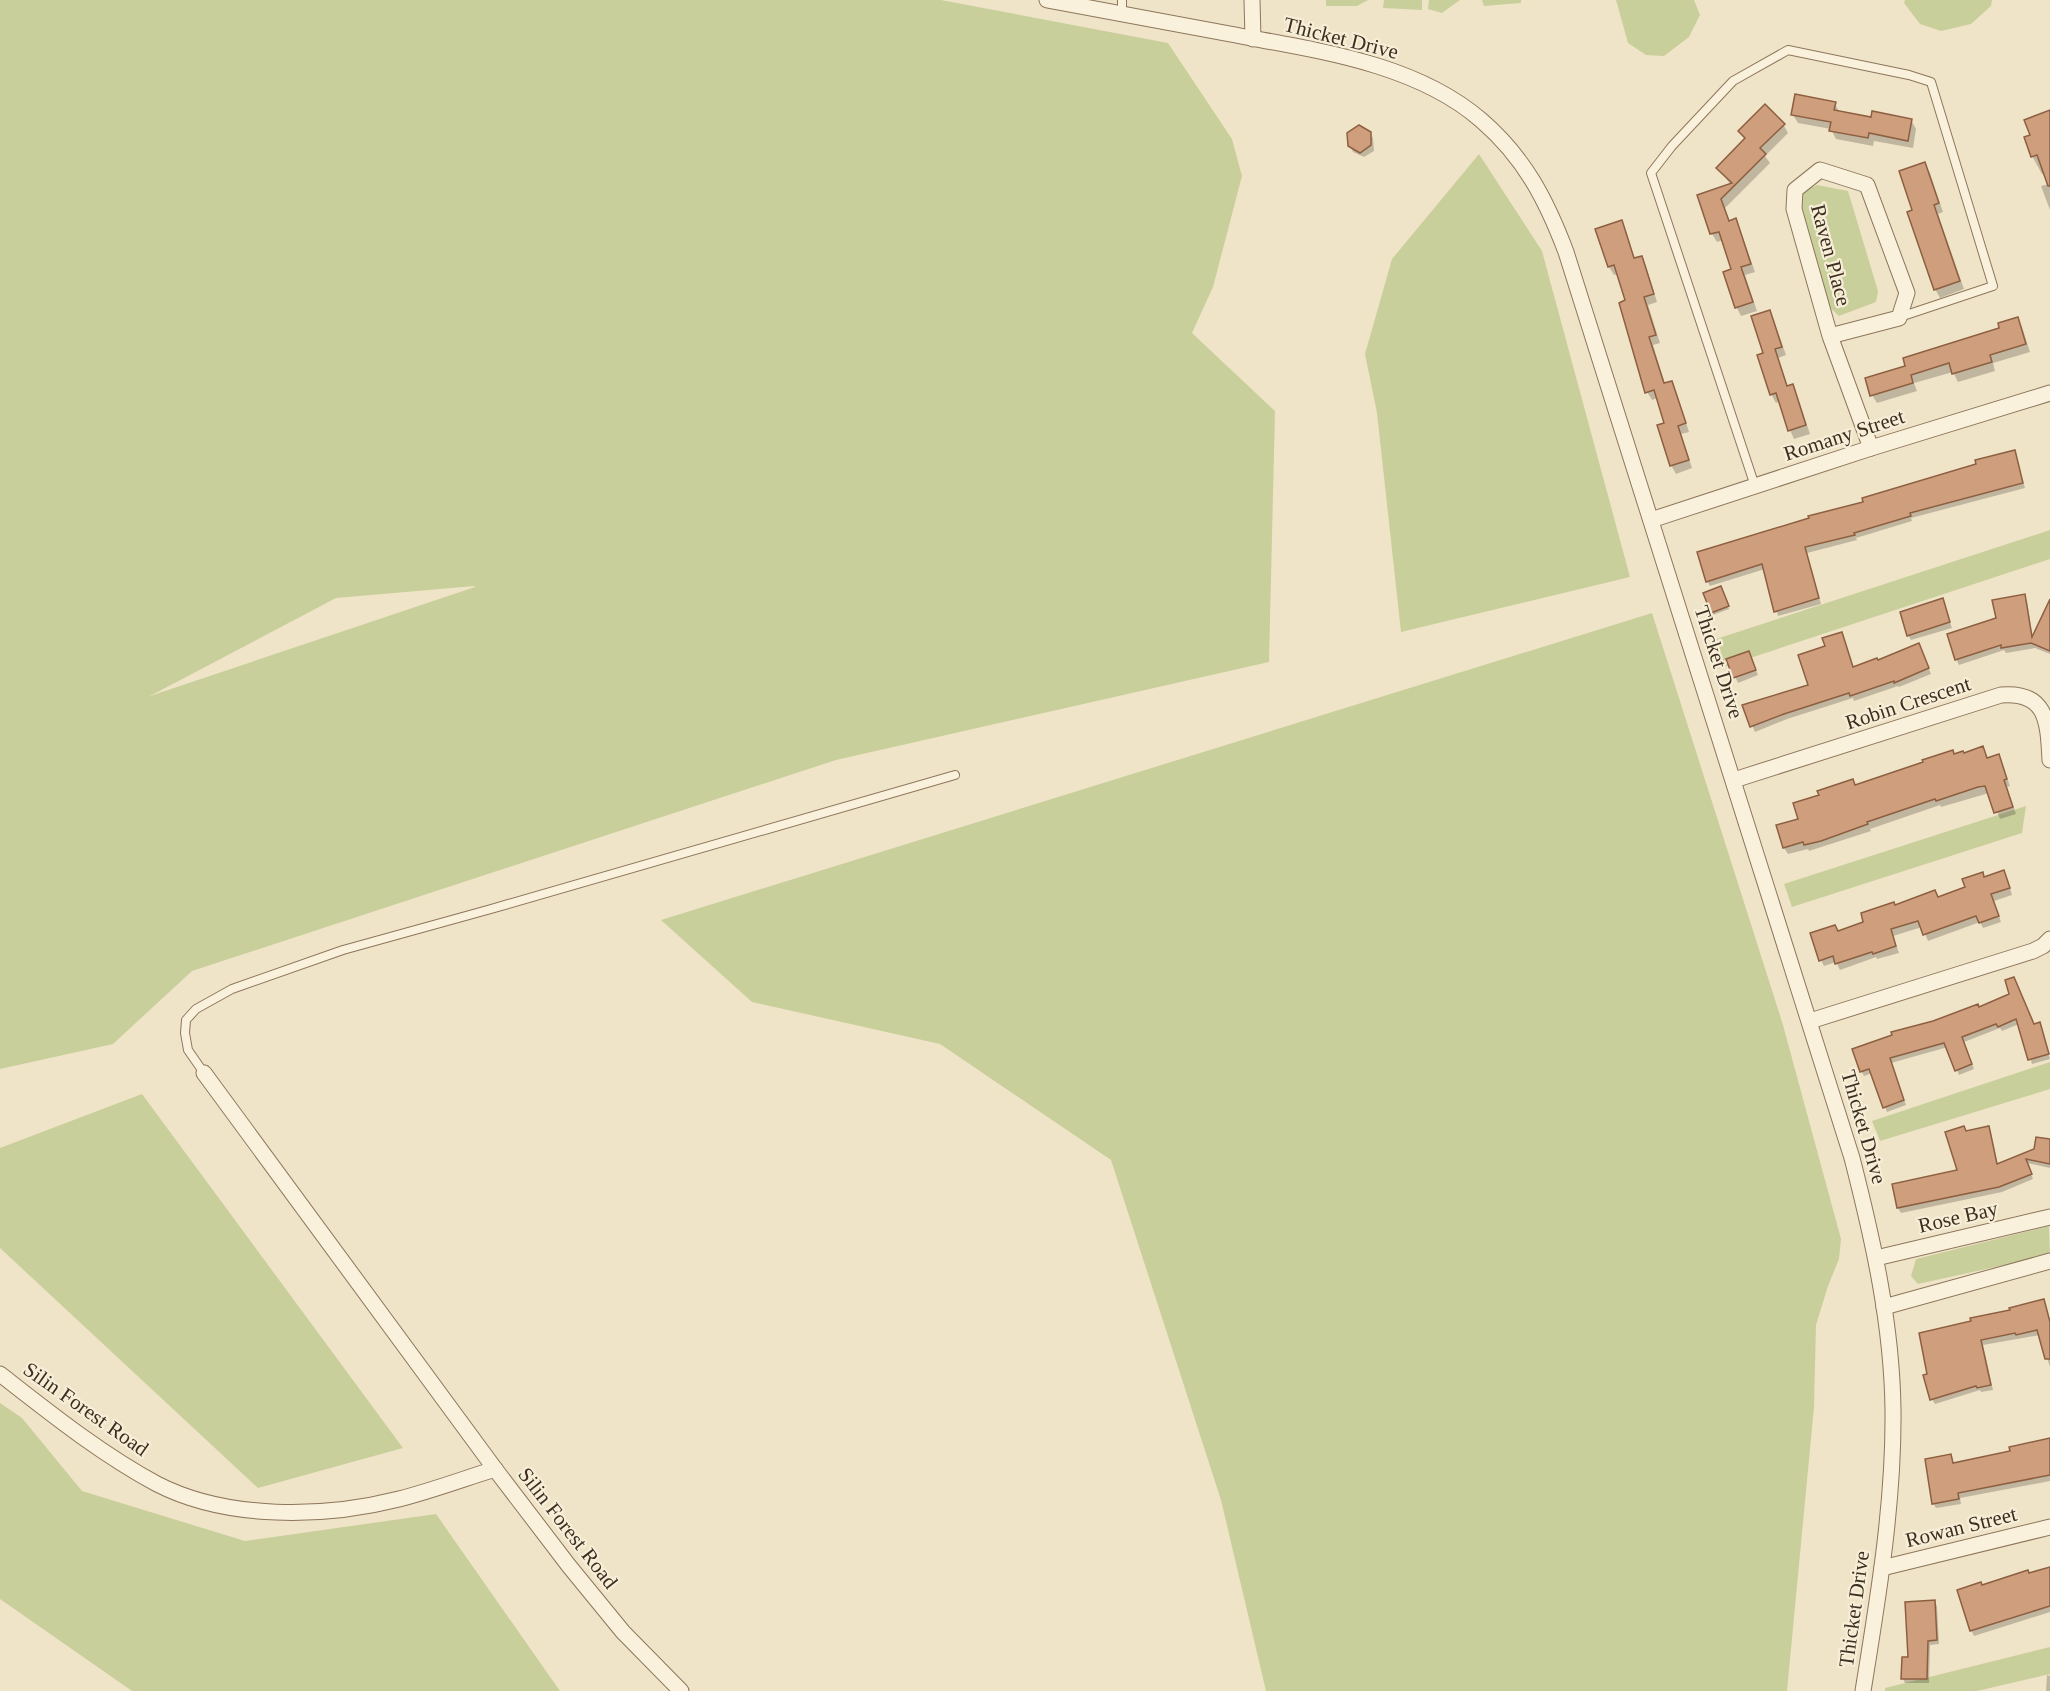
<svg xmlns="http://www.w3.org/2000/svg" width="2050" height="1691" viewBox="0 0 2050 1691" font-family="Georgia,serif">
<rect width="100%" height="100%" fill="#f0e4c8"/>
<g fill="#c9cf9b" fill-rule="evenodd">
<path d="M0 0H941L1168 43 1232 139 1242 176 1213 287 1192 333 1275 411 1269 662 836 760 192 971 113 1044 0 1069ZM475 586V587L150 696 336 598Z"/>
<path d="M1326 0H1368L1357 6H1326Z"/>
<path d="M1384 0H1422V10L1383 8Z"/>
<path d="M1429 0H1460L1442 13 1428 9Z"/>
<path d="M1482 0H1521V3L1484 6Z"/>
<path d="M1616 0H1694L1700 15 1689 37 1664 56 1646 55 1628 43Z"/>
<path d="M1905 0H1992L1991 6 1971 24 1941 31 1920 24 1904 3Z"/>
<path d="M1479 154 1542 251 1630 577 1401 632 1377 413 1365 354 1392 259Z"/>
<path d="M1817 185 1848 191 1878 291 1876 302 1839 316 1828 306 1799 204 1804 191Z"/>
<path d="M2050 530V559L1717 669 1710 641Z"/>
<path d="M1652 613 1783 1025 1841 1239 1839 1259 1828 1286 1816 1325 1814 1407 1787 1691H1266L1221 1500 1111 1160 940 1044 752 1002 661 920Z"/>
<path d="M2026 806 2022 833 1792 907 1784 884Z"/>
<path d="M2050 1062V1089L1880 1141 1872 1121Z"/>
<path d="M142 1094 403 1448 258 1488 0 1248V1148Z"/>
<path d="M2049 1226 2050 1255 1918 1284 1911 1276 1916 1259Z"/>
<path d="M0 1403 22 1418 82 1491 245 1541 436 1514 560 1691H132L0 1599Z"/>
<path d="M2050 1647V1674L1977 1691H1885V1688Z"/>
</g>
<g fill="#0003">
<path d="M1835 104 1840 113 1872 119 1911 120 1916 129 1913 148 1874 141 1873 146 1836 139 1831 129 1798 123 1793 115Z"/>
<path d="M2050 112V210L2041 186 2049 184 2045 173 2042 174 2032 156V136Z"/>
<path d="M1783 124 1788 133 1765 156 1770 163 1725 208 1730 222 1735 220 1740 229 1755 272 1745 275 1757 311 1741 316 1737 308 1725 273 1733 270 1723 240 1717 242 1712 234 1699 196 1731 185 1718 168 1745 140 1740 132Z"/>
<path d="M1370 133 1373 138 1374 151 1364 157 1353 152 1350 146Z"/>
<path d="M1925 164 1930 173 1943 212 1938 214 1964 289 1940 298 1935 289 1914 211Z"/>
<path d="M1621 222 1626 231 1635 260 1641 258 1646 266 1657 302 1648 305 1660 343 1653 345 1665 384 1671 382 1676 391 1689 432 1681 434 1692 468 1676 474 1671 465 1666 424 1658 398 1652 400 1647 392 1627 301 1619 274 1614 275 1609 267 1597 230Z"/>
<path d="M1770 312 1774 320 1786 355 1778 358 1788 388 1792 386 1797 395 1810 434 1794 439 1790 430 1780 401 1776 403 1771 394 1765 354Z"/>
<path d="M2017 319 2022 327 2030 352 1993 363 1995 371 1958 382 1953 372 1914 383 1917 391 1877 403 1872 395 1907 367 2001 329Z"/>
<path d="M2014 451 2025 488 1911 518 1912 521 1856 538 1857 540 1807 553 1821 604 1778 616 1765 569 1710 586 1707 581 1865 503Z"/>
<path d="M1722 590 1729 609 1713 615 1705 594Z"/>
<path d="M2024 596 2027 601 2033 638 2050 602V654L2035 648 2006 653 2004 650 1959 665 1956 659Z"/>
<path d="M1942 599 1952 628 1911 640 1908 635Z"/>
<path d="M1826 647 1853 668 1921 650 1931 674 1899 687 1898 686 1854 701 1853 698 1787 719 1755 732 1744 706 1810 686Z"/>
<path d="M1751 658 1758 675 1738 683 1728 660Z"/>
<path d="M1983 748 1988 759 1999 756 2002 763 2010 786 2007 787 2016 814 2000 819 1989 793 1941 807 1940 805 1870 829 1871 831 1809 851 1808 849 1788 854 1784 848 1799 820 1821 796 1853 781 1856 787Z"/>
<path d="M1984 878H2007L2012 895 1994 901 2001 922 1983 928 1980 922 1928 941 1922 927 1893 936 1899 953 1877 959 1876 957 1840 970 1836 962 1824 966 1821 960 1838 933 1865 923 1895 906 1938 898Z"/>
<path d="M2011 994 2035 1028 2039 1022 2050 1059 2032 1064 2019 1024 2002 1031 2000 1028 1964 1042 1974 1069 1959 1075 1948 1047 1891 1063 1906 1105 1887 1112 1872 1073 1864 1076 1861 1071 1979 1008Z"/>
<path d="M1988 1128 1991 1133 1998 1165 2035 1150 2050 1141V1168L2027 1163 2033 1179 2002 1192 1901 1213 1898 1208 1894 1186 1959 1171 1966 1132Z"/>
<path d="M2043 1301 2050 1320V1367L2040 1335 1983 1345 1993 1390 1981 1392 1980 1390 1935 1404 1932 1399 1929 1375 1972 1322Z"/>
<path d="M2050 1443V1481L1960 1498 1961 1504 1936 1508 1933 1503 1950 1456 1954 1465Z"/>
<path d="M2050 1568V1612L1974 1636 1971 1630 1982 1586Z"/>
<path d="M1934 1601 1937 1606 1939 1644 1930 1645 1929 1683H1905L1903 1679Z"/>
<path d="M2047 1675 2050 1676V1691H2046Z"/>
</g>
<g fill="#cf9f7d" stroke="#8d5f41" stroke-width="1.5">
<path d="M1795 94 1836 102 1834 110 1871 117 1872 111 1912 119 1908 141 1869 133 1868 138 1829 131 1831 122 1791 115Z"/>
<path d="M1765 104 1785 124 1760 148 1766 154 1721 199 1729 221 1736 218 1751 264 1741 267 1753 302 1735 308 1723 272 1731 269 1719 232 1710 234 1697 195 1732 183 1716 168 1745 138 1738 131Z"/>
<path d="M2050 110V186H2048L2037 155 2031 157 2024 137 2030 135 2024 120Z"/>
<path d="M1359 125 1371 132V145L1360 153 1348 146 1347 133Z"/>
<path d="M1925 162 1939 203 1934 205 1960 281 1934 290 1907 212 1912 210 1899 171Z"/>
<path d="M1622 220 1634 258 1642 256 1654 294 1644 297 1656 335 1649 337 1664 383 1672 381 1686 423 1678 426 1689 460 1670 466 1657 425 1664 423 1654 390 1645 393 1619 303 1625 300 1614 265 1608 267 1595 229Z"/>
<path d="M1770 310 1782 347 1775 349 1787 386 1793 384 1806 425 1788 431 1776 393 1770 395 1757 355 1763 353 1751 316Z"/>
<path d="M2018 317 2026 344 1990 355 1992 362 1952 374 1949 363 1911 375 1913 383 1870 396 1865 378 1905 366 1903 358 1999 328 1998 323Z"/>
<path d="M2015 450 2023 483 1910 513 1911 516 1854 533 1855 535 1805 547 1819 598 1774 612 1762 564 1706 582 1697 552 1809 518 1808 516 1863 502 1862 498 1976 464 1975 460Z"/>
<path d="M1721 586 1729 606 1711 613 1703 593Z"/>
<path d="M2025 594 2032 637 2050 599V651L2031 643 2001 648V645L1955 660 1947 634 1996 618 1992 600Z"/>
<path d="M1943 598 1950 622 1907 636 1900 612Z"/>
<path d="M1842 632 1853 667 1877 658 1878 660 1919 643 1929 668 1894 683V681L1850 696 1849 693 1784 714 1750 727 1742 705 1808 685 1798 655 1825 646 1822 638Z"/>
<path d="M1749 651 1756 670 1733 678 1726 659Z"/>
<path d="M1983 746 1987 758 1999 754 2007 779 2004 780 2013 807 1994 813 1985 786 1978 787 1936 801 1935 799 1867 822 1868 824 1821 841 1804 845 1803 842 1783 848 1776 825 1798 819 1793 803 1819 795 1817 791 1853 779 1855 785 1923 762 1922 760 1953 750 1954 754 1963 751 1964 753Z"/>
<path d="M2004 870 2010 888 1991 894 1999 916 1979 923 1976 916 1923 935 1918 921 1891 929 1896 946 1873 954 1872 952 1835 964 1833 956 1819 961 1810 933 1835 925 1838 931 1863 922 1861 913 1894 902 1895 905 1935 890 1938 897 1965 887 1962 879 1983 872 1984 877Z"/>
<path d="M2014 977 2034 1024 2040 1022 2049 1054 2028 1060 2016 1019 1998 1027 1996 1024 1962 1037 1972 1064 1955 1071 1944 1043 1890 1058 1904 1100 1883 1108 1869 1069 1860 1072 1852 1049 1892 1035 1891 1032 1933 1021 1978 1004 1979 1007 2009 994 2005 980Z"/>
<path d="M1964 1126 1966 1131 1989 1126 1997 1164 2034 1149 2036 1137 2050 1139V1164L2026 1159 2032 1174 1999 1187 1897 1208 1892 1184 1957 1170 1945 1132Z"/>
<path d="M2044 1299 2050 1322V1359H2045L2037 1330 2016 1335 2015 1333 1981 1340 1991 1385 1977 1388 1976 1386 1930 1400 1923 1375 1927 1374 1919 1333 1971 1321 1970 1318 2010 1310 2009 1308Z"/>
<path d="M2050 1438V1475L1958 1493 1959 1499 1932 1504 1925 1459 1951 1454 1953 1463 2010 1451 2009 1447Z"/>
<path d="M2050 1567V1606L1970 1631 1957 1590 1981 1582 1982 1585 2028 1570 2029 1573Z"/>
<path d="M1935 1600 1937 1640 1928 1641 1927 1679H1901L1902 1657H1908L1905 1602Z"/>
</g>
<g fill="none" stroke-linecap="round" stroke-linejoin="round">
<defs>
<g id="service">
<path d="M1122 0V14"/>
<path d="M1755 486 1651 173 1672 146 1733 81 1788 50 1909 75 1931 82 1993 286 1900 317"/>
<path d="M204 1073 188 1050 185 1033 186 1020 196 1009 232 989 343 950 491 909 955 775"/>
</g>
<g id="minor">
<path d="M1047 0C1108 11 1169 23 1230 34 1313 50 1414 62 1481 120 1524 157 1546 199 1566 252L1852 1158C1873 1240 1892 1324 1893 1410 1894 1504 1878 1598 1863 1691"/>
<path d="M1252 0 1253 39"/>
<path d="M1830 336 1899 318 1907 293 1867 185 1820 170 1795 190 1794 209 1830 336 1871 448"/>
<path d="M1651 520 1871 448 2050 393"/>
<path d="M1734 780 2001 695C2048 691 2048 724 2050 760"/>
<path d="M1810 1021 2033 951 2043 946 2050 939"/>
<path d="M204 1073 495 1469 569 1566 623 1632 681 1691"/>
<path d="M1876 1258 2050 1217"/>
<path d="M1884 1307 2050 1261"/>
<path d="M0 1374C50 1413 101 1454 157 1484 227 1520 324 1518 399 1499 431 1491 463 1479 495 1469"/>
<path d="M1882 1568 2050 1527"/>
</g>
</defs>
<use href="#service" stroke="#8d765c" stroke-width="10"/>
<use href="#minor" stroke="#8d765c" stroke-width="17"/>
<use href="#service" stroke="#faf1dc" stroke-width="8"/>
<use href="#minor" stroke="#faf1dc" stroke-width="15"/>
</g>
<g text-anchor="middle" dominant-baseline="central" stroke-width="4.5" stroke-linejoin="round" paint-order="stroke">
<g font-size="21" fill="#3d2e20" stroke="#f7eed8">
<text transform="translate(1341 38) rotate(14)">Thicket Drive</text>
<text transform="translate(1831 255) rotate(75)">Raven Place</text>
<text transform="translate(1844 435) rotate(-18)">Romany Street</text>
<text transform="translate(1719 662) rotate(72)">Thicket Drive</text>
<text transform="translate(1908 703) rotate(-18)">Robin Crescent</text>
<text transform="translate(1864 1127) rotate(74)">Thicket Drive</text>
<text transform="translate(1958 1217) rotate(-13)">Rose Bay</text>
<text transform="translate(86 1409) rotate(35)">Silin Forest Road</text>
<text transform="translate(1961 1527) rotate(-14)">Rowan Street</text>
<text transform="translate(568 1528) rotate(52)">Silin Forest Road</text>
<text transform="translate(1854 1609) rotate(-82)">Thicket Drive</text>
</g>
</g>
</svg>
